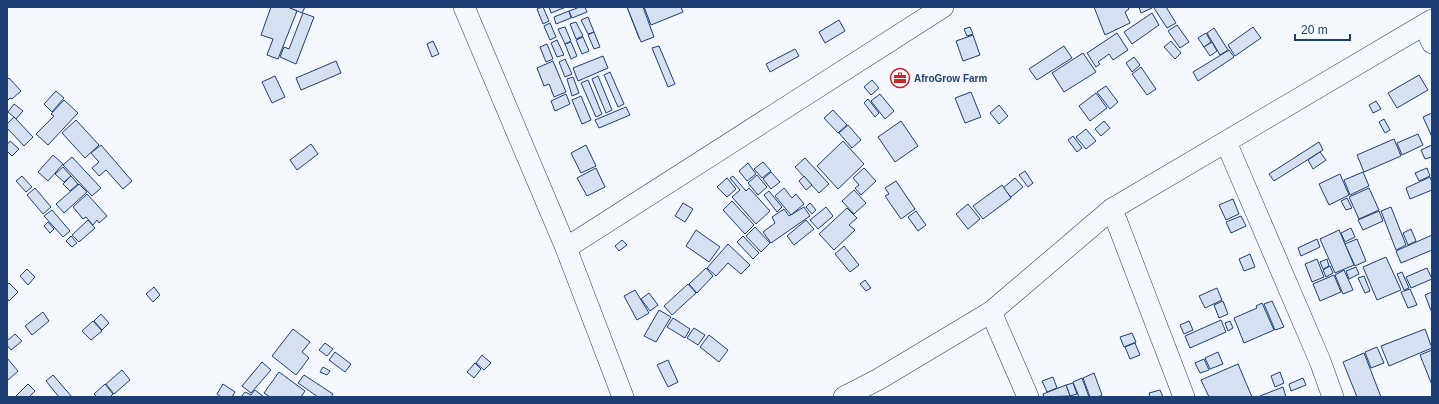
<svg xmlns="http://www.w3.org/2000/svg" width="1439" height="404" viewBox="0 0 1439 404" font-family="Arial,sans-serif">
<rect width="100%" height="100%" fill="#f4f7fb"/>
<g fill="#d5e0f0" stroke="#1d3f73">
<path d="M271 7H288L297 11 278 59 267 55 273 39 261 35Z"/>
<path d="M288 7H305L302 13Z"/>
<path d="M542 7H543L549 21 543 24 537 9Z"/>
<path d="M549 7H566L551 13Z"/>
<path d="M580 7H585L587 12 572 18 569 11Z"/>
<path d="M627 7H641L651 33 639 38Z"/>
<path d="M627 7H643L654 37 641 42Z"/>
<path d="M644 7H681L683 12 651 25Z"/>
<path d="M1094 7H1128L1129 9 1125 12 1130 23 1105 35Z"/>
<path d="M1139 7H1152V8L1141 13Z"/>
<path d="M1155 7H1166L1176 23 1167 28 1154 8Z"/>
<path d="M569 11 571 18 556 24 554 17Z"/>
<path d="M303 13 314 17 296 64 280 57 284 47 289 49Z"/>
<path d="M1152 13 1159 25 1132 44 1124 32Z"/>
<path d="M588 17 594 32 588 34 581 20Z"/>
<path d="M839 20 845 31 825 43 819 32Z"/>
<path d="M576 22 583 36 576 39 570 24Z"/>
<path d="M550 23 556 37 550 40 544 26Z"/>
<path d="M1177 25 1189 42 1180 48 1168 31Z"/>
<path d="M565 27 571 41 565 44 558 29Z"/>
<path d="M970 27 973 34 967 36 964 29Z"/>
<path d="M1253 27 1261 38 1235 56 1228 45Z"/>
<path d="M1214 28 1228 50 1220 55 1207 33Z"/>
<path d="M594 32 600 47 594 49 588 35Z"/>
<path d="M1117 33 1128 50 1113 60 1109 54 1098 62 1100 64 1096 67 1087 53Z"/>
<path d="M1206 33 1211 42 1204 47 1198 38Z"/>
<path d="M973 35 980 55 963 61 956 41Z"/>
<path d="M583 37 589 51 582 54 576 40Z"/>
<path d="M557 40 564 55 557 57 551 43Z"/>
<path d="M433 41 439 54 432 57 427 44Z"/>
<path d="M1171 41 1181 53 1175 59 1164 47Z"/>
<path d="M571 42 577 56 571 59 565 44Z"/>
<path d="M1212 42 1217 51 1210 56 1204 47Z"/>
<path d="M547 44 553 59 546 62 540 47Z"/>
<path d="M659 46 675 84 668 87 652 48Z"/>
<path d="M1064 46 1072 58 1037 80 1029 69Z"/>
<path d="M795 49 799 56 770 72 766 64Z"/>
<path d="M1229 50 1234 57 1198 81 1193 72Z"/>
<path d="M1083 53 1096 72 1064 92 1052 73Z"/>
<path d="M603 56 608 68 578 81 573 68Z"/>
<path d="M1134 57 1140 65 1132 72 1126 63Z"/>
<path d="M565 59 572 74 565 77 559 62Z"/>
<path d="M336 61 341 73 301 90 296 78Z"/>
<path d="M553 61 566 92 554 97 549 84 544 86 537 68Z"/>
<path d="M1141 67 1156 89 1147 95 1132 74Z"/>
<path d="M610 72 624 104 618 107 604 75Z"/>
<path d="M1419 75 1428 90 1397 108 1388 93Z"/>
<path d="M275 76 285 97 272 103 262 82Z"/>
<path d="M598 76 612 110 606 113 592 79Z"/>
<path d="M573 77 579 93 572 96 567 79Z"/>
<path d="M9 78 21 91 12 99 10 98 7 101V80Z"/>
<path d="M588 80 602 114 596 117 581 83Z"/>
<path d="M872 80 879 88 871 95 864 87Z"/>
<path d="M1106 86 1118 102 1110 109 1097 92Z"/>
<path d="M56 91 64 98 52 112 44 104Z"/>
<path d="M971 92 981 117 965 123 955 98Z"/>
<path d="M1096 93 1107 108 1090 121 1079 106Z"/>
<path d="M566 94 570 104 555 111 551 101Z"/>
<path d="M880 94 894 111 885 119 871 101Z"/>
<path d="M581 96 591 120 582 124 572 100Z"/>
<path d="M868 99 879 113 875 117 864 103Z"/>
<path d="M64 100 78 113 48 145 36 134 54 116 51 114Z"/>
<path d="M1376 101 1381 109 1373 113 1369 105Z"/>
<path d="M14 104 23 111 16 119 8 112Z"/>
<path d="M999 105 1008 116 999 124 990 113Z"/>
<path d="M626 107 630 115 599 128 595 120Z"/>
<path d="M833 110 847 125 838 133 824 118Z"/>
<path d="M1432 113V137L1423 117Z"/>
<path d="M14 117 33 137 24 146 7 128V124Z"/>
<path d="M1384 119 1390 130 1385 133 1379 122Z"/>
<path d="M76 120 99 145 85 158 62 133Z"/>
<path d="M901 121 918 146 895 162 878 137Z"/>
<path d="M1104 121 1110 128 1101 136 1095 129Z"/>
<path d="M848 125 861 140 852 148 839 133Z"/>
<path d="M1086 129 1096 141 1086 149 1076 137Z"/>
<path d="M1418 134 1423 145 1402 155 1397 143Z"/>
<path d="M1073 136 1082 148 1077 152 1068 140Z"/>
<path d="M1394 139 1401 156 1364 172 1357 155Z"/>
<path d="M10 141 19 149 12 156 7 151V145Z"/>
<path d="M843 141 864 164 838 189 817 166Z"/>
<path d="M1319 142 1323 150 1274 181 1269 174Z"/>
<path d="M311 144 318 154 297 170 290 160Z"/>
<path d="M101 145 132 181 123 189 106 170 99 176 92 168 99 162 91 153Z"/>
<path d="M586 145 596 166 581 173 571 153Z"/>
<path d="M1432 145V157L1425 159 1421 150Z"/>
<path d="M1320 152 1326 160 1313 169 1308 160Z"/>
<path d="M53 155 63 164 48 181 38 172Z"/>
<path d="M72 157 101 188 92 196 63 165Z"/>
<path d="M805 158 829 184 819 193 795 167Z"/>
<path d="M763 162 771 171 762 178 754 169Z"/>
<path d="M748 163 756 174 747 181 739 171Z"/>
<path d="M63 167 71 176 64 182 55 174Z"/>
<path d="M596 168 605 187 587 196 577 178Z"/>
<path d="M864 168 876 181 861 195 855 188 859 185 853 178Z"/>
<path d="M1427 168 1430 176 1419 181 1415 173Z"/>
<path d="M1025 171 1033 183 1028 187 1019 175Z"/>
<path d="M771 172 780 182 771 189 763 179Z"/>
<path d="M1363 172 1369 186 1350 195 1344 180Z"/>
<path d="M1340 174 1349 195 1329 205 1319 184Z"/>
<path d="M757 175 767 187 758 195 748 183Z"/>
<path d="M22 176 32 187 26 192 16 181Z"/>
<path d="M71 176 78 184 70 191 63 184Z"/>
<path d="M733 176 746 191 749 188 770 211 756 224 732 197 740 190 730 178Z"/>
<path d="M804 176 812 185 806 190 799 181Z"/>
<path d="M1430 177 1432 182V190L1410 199 1406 188Z"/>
<path d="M727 178 736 189 727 197 717 187Z"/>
<path d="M1015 178 1023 187 1011 197 1003 188Z"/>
<path d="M896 181 915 209 901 219 885 196 889 194 885 188Z"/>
<path d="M79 184 87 192 64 213 56 204Z"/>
<path d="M1002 185 1011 198 983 219 973 206Z"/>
<path d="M35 188 51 207 43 214 27 195Z"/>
<path d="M784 188 792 198 796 194 804 204 791 215 775 196Z"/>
<path d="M1369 188 1379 210 1359 219 1349 197Z"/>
<path d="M854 190 866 203 854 214 842 201Z"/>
<path d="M769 191 782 207 777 212 764 195Z"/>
<path d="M87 194 107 216 99 223 97 220 93 225 86 217 83 219 73 207Z"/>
<path d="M1347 198 1352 208 1346 210 1341 201Z"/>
<path d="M1233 199 1239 214 1226 220 1219 205Z"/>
<path d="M732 201 754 225 745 234 723 210Z"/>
<path d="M683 203 693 209 685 222 675 216Z"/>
<path d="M810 203 816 210 812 214 806 207Z"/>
<path d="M968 204 980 219 968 229 956 214Z"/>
<path d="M804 207 810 216 771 243 763 232 775 223 772 217 784 209 789 216Z"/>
<path d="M826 207 833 216 818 229 810 220Z"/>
<path d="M1391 207 1406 245 1396 250 1381 211Z"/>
<path d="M847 208 857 218 849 225 855 230 834 250 819 234Z"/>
<path d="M52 210 70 231 63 237 44 216Z"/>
<path d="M916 211 926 225 918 231 908 217Z"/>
<path d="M1379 211 1383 221 1363 230 1358 220Z"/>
<path d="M1241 216 1246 226 1231 233 1226 222Z"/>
<path d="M88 220 95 228 79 242 72 235Z"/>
<path d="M806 220 814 229 794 245 787 236Z"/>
<path d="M48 222 54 229 50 233 44 226Z"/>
<path d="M755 227 770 243 761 252 746 236Z"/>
<path d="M1351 228 1355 237 1345 242 1341 233Z"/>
<path d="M1411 229 1416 241 1408 245 1403 233Z"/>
<path d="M696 230 720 247 709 262 686 246Z"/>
<path d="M1339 230 1354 265 1335 273 1320 239Z"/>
<path d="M1432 235V250L1401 263 1396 251Z"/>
<path d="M71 236 77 243 72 247 66 241Z"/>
<path d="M743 236 759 253 753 259 737 242Z"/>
<path d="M1317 239 1320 247 1301 256 1298 248Z"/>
<path d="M1357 239 1366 261 1355 266 1345 244Z"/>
<path d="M622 240 627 245 619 251 615 246Z"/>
<path d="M728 244 750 265 741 274 728 263 716 276 707 268Z"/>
<path d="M844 246 859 265 850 272 835 254Z"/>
<path d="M1250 254 1255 267 1244 271 1239 259Z"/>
<path d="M1386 257 1401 290 1377 300 1363 267Z"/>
<path d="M1317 259 1324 277 1312 282 1305 264Z"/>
<path d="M1327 259 1329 266 1323 269 1320 262Z"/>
<path d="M1330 266 1333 273 1326 277 1323 270Z"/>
<path d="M1356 267 1359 274 1349 279 1346 271Z"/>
<path d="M706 268 713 276 697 293 689 284Z"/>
<path d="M1427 268 1432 279 1411 288 1406 277Z"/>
<path d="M27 269 35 277 28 285 20 276Z"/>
<path d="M1344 270 1353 290 1343 294 1335 275Z"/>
<path d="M1402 272 1409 288 1404 290 1397 274Z"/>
<path d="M1334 275 1341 292 1320 301 1313 284Z"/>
<path d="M1364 276 1370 291 1365 293 1358 278Z"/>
<path d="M865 280 871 288 866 291 860 284Z"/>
<path d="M9 283 18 292 9 301 7 298V285Z"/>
<path d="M688 284 696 293 672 315 664 306Z"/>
<path d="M154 287 160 295 153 302 146 294Z"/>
<path d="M1217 288 1222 300 1205 308 1199 296Z"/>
<path d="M1410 289 1417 305 1408 308 1401 292Z"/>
<path d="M635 290 649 313 637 320 624 296Z"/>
<path d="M1432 292V313L1425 295Z"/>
<path d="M649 293 658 305 650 311 641 299Z"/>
<path d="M1223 301 1228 314 1219 318 1214 305Z"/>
<path d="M1272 301 1284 327 1275 330 1264 304Z"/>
<path d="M1262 303 1274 330 1244 343 1234 318 1257 308 1256 306Z"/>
<path d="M659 310 671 317 656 342 644 336Z"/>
<path d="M43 312 49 321 32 335 25 326Z"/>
<path d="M101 314 109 323 102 330 94 321Z"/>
<path d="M673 318 690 329 685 338 667 327Z"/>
<path d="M1221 320 1226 332 1190 348 1185 336Z"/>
<path d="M93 321 102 331 91 340 82 331Z"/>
<path d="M1189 321 1193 330 1184 334 1180 325Z"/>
<path d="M1230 321 1233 328 1228 331 1225 323Z"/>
<path d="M694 328 705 335 698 345 687 338Z"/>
<path d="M293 329 310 342 302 352 309 358 296 375 272 356Z"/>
<path d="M1425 329 1432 348 1389 366 1381 346Z"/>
<path d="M1132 333 1136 342 1124 347 1120 337Z"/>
<path d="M15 334 22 341 11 350 7 345V341Z"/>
<path d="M709 335 728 350 719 362 700 347Z"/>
<path d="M325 343 333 349 327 356 319 350Z"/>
<path d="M1135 343 1140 355 1130 359 1125 347Z"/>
<path d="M1377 347 1384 363 1371 368 1365 352Z"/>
<path d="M1432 350V385L1420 355Z"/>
<path d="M335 352 351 364 345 372 329 360Z"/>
<path d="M1218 352 1223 364 1210 369 1205 358Z"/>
<path d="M1364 353 1381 397H1357L1343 362Z"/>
<path d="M482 355 491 363 484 370 476 363Z"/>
<path d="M7 358 18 371 7 381Z"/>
<path d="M1204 359 1209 370 1200 373 1195 363Z"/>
<path d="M668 360 678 382 668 387 657 365Z"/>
<path d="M262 362 271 370 251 393 242 386Z"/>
<path d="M475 363 481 369 474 378 467 372Z"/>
<path d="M1238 364 1252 397H1209L1201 380Z"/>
<path d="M323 367 330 371 327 375 320 372Z"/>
<path d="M122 370 130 380 114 394 106 384Z"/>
<path d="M279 372 305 391 301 397H270L264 393Z"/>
<path d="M1280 372 1284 383 1275 387 1271 376Z"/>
<path d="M1094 373 1102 395 1098 397H1090L1083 378Z"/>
<path d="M53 375 72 397H59L46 381Z"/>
<path d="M304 375 333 394 331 397H318L298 383Z"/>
<path d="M1053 377 1057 388 1047 392 1042 381Z"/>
<path d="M1082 378 1089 397H1079L1073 382Z"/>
<path d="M1303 378 1306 385 1291 391 1289 384Z"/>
<path d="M1073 383 1077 394 1070 396 1066 385Z"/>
<path d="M28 384 35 391 29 397H15Z"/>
<path d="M105 384 113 394 110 397H97L94 394Z"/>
<path d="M223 384 235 392 232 397H221L217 394Z"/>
<path d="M1066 385 1070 396 1044 397 1043 394Z"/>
<path d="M1283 387 1286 397H1260V396Z"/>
<path d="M255 390 264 397H241L245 392 251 395Z"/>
<path d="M1160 390 1163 397H1150L1149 393Z"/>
</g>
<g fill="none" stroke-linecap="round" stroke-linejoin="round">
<defs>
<g id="minor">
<path d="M464 7 566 248 623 397"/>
<path d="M1425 25 1432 43"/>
<path d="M1226 142 1320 361 1333 397"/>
<path d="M1112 209 1184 397"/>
<path d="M566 248 943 7"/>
<path d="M991 312 1028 397"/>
<path d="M844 397 879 379 991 312 1112 209 1432 20"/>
</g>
</defs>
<use href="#minor" stroke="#1d3f73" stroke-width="22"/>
<use href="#minor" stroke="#f4f7fb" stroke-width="21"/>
</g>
<defs>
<symbol id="office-ring" viewBox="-11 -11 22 22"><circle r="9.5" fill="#f4f7fb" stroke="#c62828" stroke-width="1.5"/><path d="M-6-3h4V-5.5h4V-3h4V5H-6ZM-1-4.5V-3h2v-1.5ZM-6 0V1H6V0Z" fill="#c62828"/></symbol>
</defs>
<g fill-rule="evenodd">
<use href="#office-ring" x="889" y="67" width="22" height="22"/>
</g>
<g text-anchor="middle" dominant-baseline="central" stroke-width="3" stroke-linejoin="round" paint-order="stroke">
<g font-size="10" font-weight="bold" fill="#1d3f73" stroke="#f4f7fb" text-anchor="start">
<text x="914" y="78">AfroGrow Farm</text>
</g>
</g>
<rect width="1439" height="404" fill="none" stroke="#1d3f73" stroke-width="16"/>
<path d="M1295 34v6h55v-6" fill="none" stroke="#1d3f73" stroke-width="2"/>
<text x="1301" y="34" font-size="12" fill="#1d3f73" stroke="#f4f7fb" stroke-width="3" paint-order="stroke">20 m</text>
</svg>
